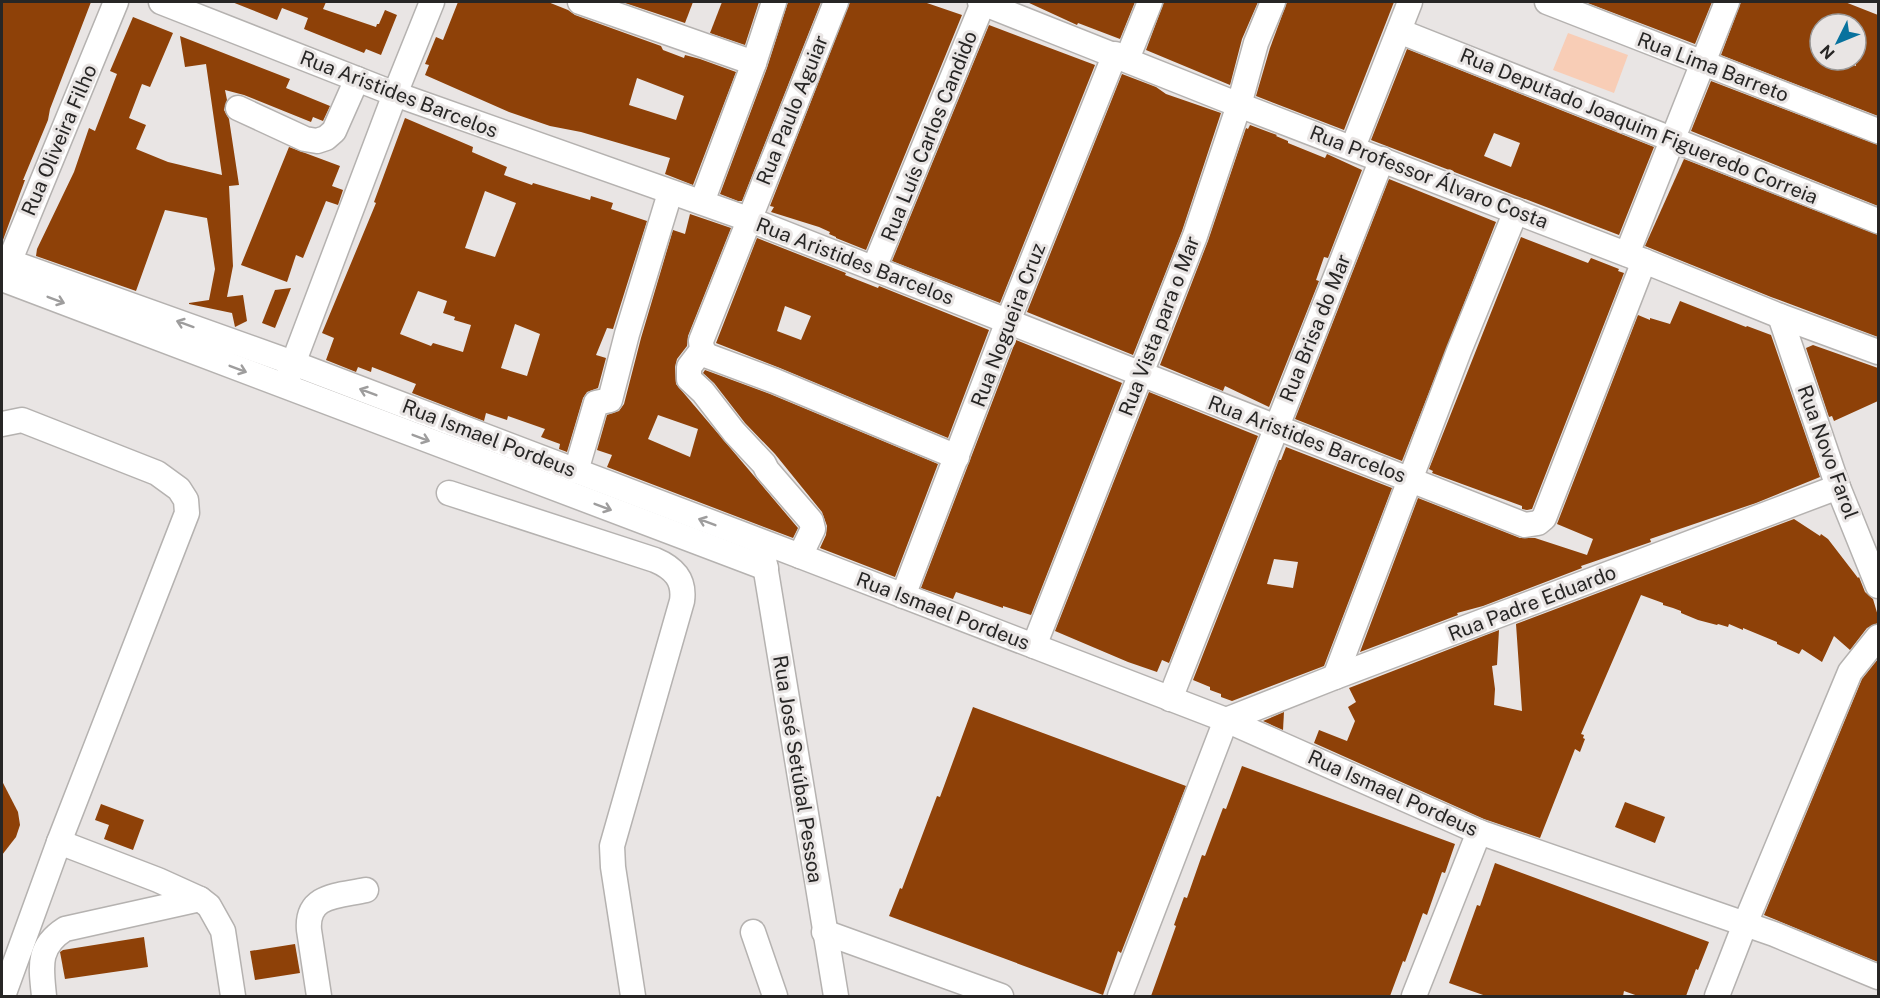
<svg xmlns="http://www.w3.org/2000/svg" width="1880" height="998" viewBox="0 0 1880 998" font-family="'Public Sans',sans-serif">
<rect width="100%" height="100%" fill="#e9e5e4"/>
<path fill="#f8cdb6" d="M1568 33 1628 55 1614 93 1553 70Z"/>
<g fill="#8e4108" fill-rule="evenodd">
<path d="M2 2H91L50 109 48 120 23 180H25L3 240Z"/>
<path d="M232 2H326L323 9 376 27 377 24H379L385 10 397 15 381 55 366 49 364 53 304 29 308 18 282 8 277 20Z"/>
<path d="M458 2H548L568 10 575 15 661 46 663 50 684 58 685 55 700 59 736 72 693 185 665 174 670 158 581 132 550 126 509 112 425 75 429 65 425 64 436 37 443 40ZM637 78 684 96 676 120 629 105Z"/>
<path d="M622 2H693L685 23Z"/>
<path d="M722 2H759L745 45 710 33Z"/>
<path d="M788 2H821L742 201H738L720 194 767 68Z"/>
<path d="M850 2H924L962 15 866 250 836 238V237L829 234 830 232 819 227 771 212 774 207 770 206Z"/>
<path d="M1027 2H1135L1120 39 1078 23 1077 25Z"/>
<path d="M1164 2H1258L1242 39 1230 85 1146 50Z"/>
<path d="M1287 2H1394L1344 130 1256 96 1270 48Z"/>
<path d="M1585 2H1712L1695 44Z"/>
<path d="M1741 2H1845L1878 15V116L1721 55ZM1820 24H1856V66L1845 62V64L1834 60H1820Z"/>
<path d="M133 17 173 33 150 87 142 84 129 118 146 125 136 149 168 162 222 175 206 64 185 67 180 36 290 79 286 88 330 106 323 121 313 117 311 122 244 95 225 90 227 100 224 110 229 119 239 185 229 186 233 266 227 297 243 295 247 321 235 327 232 313 189 304V303L209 300 215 269 207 218 165 210 136 291 36 256 37 249 74 172 89 128 95 131 117 74 110 71Z"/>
<path d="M989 25 1095 65 1000 303 892 261Z"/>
<path d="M1407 49 1654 147 1619 235 1371 140ZM1494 133 1520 143 1511 167 1484 156Z"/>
<path d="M1122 74 1156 87 1166 94 1221 113 1182 231 1133 355 1027 312Z"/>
<path d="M1711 81 1878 145V206L1691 131Z"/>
<path d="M405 118 473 147 472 152 507 167 504 175 532 185 533 183 590 200 591 196 613 203 611 209 647 221 613 329 607 328 596 355 606 358 598 388 587 392 583 398 567 452 559 449 560 444 541 437 545 429 508 416 507 420 486 413 484 421 412 393 416 384 385 372 372 367 371 372 358 367 356 372 326 360 334 338 322 333 376 203 374 202ZM485 191 516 203 495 257 465 248ZM418 291 447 301 443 313 455 317 454 320 471 325 463 352 433 343 431 346 400 334ZM515 324 540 334 527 376 501 368Z"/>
<path d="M1250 125 1277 135 1276 136 1288 141V143L1325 158 1327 154 1362 170 1328 258 1324 257 1316 280 1319 281 1269 407 1225 386 1223 391 1160 365 1208 241 1246 128 1248 129Z"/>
<path d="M289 147 340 166 332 186 343 190 338 205 326 201 303 258 296 255 287 282 241 265Z"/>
<path d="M1684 159 1878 235V337L1771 297 1645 246Z"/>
<path d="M1389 179 1496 222 1402 461 1295 419Z"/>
<path d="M690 214 731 228 688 336 687 346 677 359 675 367 676 384 798 528 793 538 607 467 612 455 597 450 607 415 619 411 624 404 641 338 673 230 685 234ZM658 415 698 429 690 457 648 439Z"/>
<path d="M1521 237 1588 263 1591 258 1619 269 1618 271 1624 273 1532 509 1527 510 1522 509V506L1432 473 1433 471 1429 469Z"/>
<path d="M757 238 846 273 845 275 878 288 879 286 989 330 948 438 780 368 716 343ZM785 306 811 316 801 340 777 331Z"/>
<path d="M291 288 275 328 262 323 275 290Z"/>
<path d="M1680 301 1746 327 1747 326 1771 335 1820 477 1756 503 1650 539 1651 542 1581 566 1582 568 1483 606 1457 613 1458 615 1360 652 1418 498 1520 538H1535L1587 555 1593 539 1557 524 1638 315 1650 320V318L1670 324Z"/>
<path d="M1016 340 1122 383 1031 615 1003 606V608L956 592 953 599 921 588Z"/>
<path d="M1813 345 1878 368V401L1834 421 1832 416 1829 417 1806 348Z"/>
<path d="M705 370 770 394 938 464 895 577 820 548 826 535 827 526 822 512 775 454 745 423 714 383 703 373Z"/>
<path d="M1149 392 1258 436 1169 663 1162 660 1157 672 1128 662 1055 631Z"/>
<path d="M1286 447 1392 488 1324 666 1232 701 1221 697V694L1210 690V687L1193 680 1279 460H1281ZM1274 559 1298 562 1293 588 1267 584Z"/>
<path d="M1794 519 1820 536 1821 534 1828 539 1858 578 1859 577 1865 592 1873 599 1878 616V623L1867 628 1850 650 1834 636 1822 662 1802 649 1799 654 1777 644V642L1743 628V630L1729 624 1728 627 1718 624 1717 625 1698 620 1681 613V611L1673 608 1663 605V603L1641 595 1581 734 1584 735 1583 738 1585 739 1580 752 1575 749 1540 838 1484 819 1314 743 1319 730 1347 741 1355 721 1348 707 1356 702 1349 688 1499 630 1497 665 1492 666 1495 689 1494 705 1522 711 1516 624Z"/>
<path d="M1878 659V962L1764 915 1862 679Z"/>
<path d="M973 707 1186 786 1121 953 1118 951 1103 995 889 916 900 888 902 889 937 796 940 797Z"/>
<path d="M1284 712 1283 730 1263 721Z"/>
<path d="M1242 766 1455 844 1445 873 1442 872 1427 915 1423 913 1405 962 1403 961 1390 996H1151L1176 926 1174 925 1184 897 1187 898 1202 855 1205 856 1223 808 1226 809Z"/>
<path d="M2 781 18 812 20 825 16 837 2 855Z"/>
<path d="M1625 802 1665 817 1655 843 1615 827Z"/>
<path d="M101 804 144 820 133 850 104 839 109 825 95 820Z"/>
<path d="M1495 863 1709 942 1698 970 1696 969 1686 996H1638L1624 991 1623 996H1486L1449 983 1477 905 1480 906Z"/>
<path d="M144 937 148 967 65 979 60 952 63 950Z"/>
<path d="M295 944 300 973 255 980 250 951Z"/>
</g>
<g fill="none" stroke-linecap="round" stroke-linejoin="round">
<defs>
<g id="minor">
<path d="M161 2 395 94 748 219 1525 525 1538 523 1544 518 1644 261"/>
<path d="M580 2 754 63"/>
<path d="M980 2 1239 105 1644 261 1780 316 1878 352"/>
<path d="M1547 2 1878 131"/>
<path d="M1399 31 1878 221"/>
<path d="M1127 59 1150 2"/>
<path d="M238 108 305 139 317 141 326 138 334 131 357 79"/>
<path d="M1353 147 1410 2"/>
<path d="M702 202 754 63 774 2"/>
<path d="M1627 254 1727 2"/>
<path d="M2 259 293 363 800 556 1226 720 1479 832 1774 934 1878 977"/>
<path d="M874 268 983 3"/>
<path d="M3 277 116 2"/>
<path d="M2 279 766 568"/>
<path d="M1780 316 1838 487 1878 586"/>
<path d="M702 350 708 356 775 381 957 457"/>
<path d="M288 377 395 94 432 2"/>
<path d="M2 424 22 420 157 473 179 489 186 500 187 513 59 842 3 996"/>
<path d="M576 471 596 403 610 400 627 334 670 193"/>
<path d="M449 493 655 560C674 568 685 580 682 601L612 846 613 867 633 996"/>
<path d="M763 553 836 996"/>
<path d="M800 556 813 529 811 521 767 470 764 464 734 432 703 392 689 379V367L702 350 701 341 836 2"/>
<path d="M903 596 1008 321 1115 54"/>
<path d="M1034 646 1195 236 1239 105 1256 43 1273 2"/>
<path d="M1335 677 1459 351 1516 211"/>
<path d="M1170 699 1382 159"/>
<path d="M59 842 158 880 200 899 209 906 223 931 233 996"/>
<path d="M753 932 775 996"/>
<path d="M824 932 1001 996"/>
<path d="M44 996C41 966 37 947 65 929L200 899"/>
<path d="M319 996 309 930C306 894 339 896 366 890"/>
<path d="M1120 996 1226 720 1335 677 1838 487"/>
<path d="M1414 996 1479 832"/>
<path d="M1717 996 1745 924 1850 672 1878 637"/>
</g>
</defs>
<use href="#minor" stroke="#b5b2b0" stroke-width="27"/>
<use href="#minor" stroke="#fff" stroke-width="24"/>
</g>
<defs><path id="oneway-shaft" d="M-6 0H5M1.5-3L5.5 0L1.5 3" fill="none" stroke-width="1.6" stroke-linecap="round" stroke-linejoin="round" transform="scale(1.5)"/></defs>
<g stroke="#9e9d9d">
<use href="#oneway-shaft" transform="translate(56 300) rotate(21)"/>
<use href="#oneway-shaft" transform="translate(185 324) rotate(-160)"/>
<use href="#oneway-shaft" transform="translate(238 369) rotate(21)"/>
<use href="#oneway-shaft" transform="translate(368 392) rotate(-159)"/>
<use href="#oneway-shaft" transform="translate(421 438) rotate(21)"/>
<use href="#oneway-shaft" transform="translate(603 507) rotate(21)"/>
<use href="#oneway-shaft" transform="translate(707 522) rotate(-159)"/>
</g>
<g text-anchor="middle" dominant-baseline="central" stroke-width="6" stroke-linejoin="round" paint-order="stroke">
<g font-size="20" fill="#272625" stroke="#e9e5e4">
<text transform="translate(1713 67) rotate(21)">Rua Lima Barreto</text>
<text transform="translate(399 94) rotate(21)">Rua Aristides Barcelos</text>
<text transform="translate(792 110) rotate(-68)">Rua Paulo Aguiar</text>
<text transform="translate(1639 126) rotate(22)">Rua Deputado Joaquim Figueredo Correia</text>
<text transform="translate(929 136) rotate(-68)">Rua Luís Carlos Candido</text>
<text transform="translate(59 140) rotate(-67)">Rua Oliveira Filho</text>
<text transform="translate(1429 177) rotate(21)">Rua Professor Álvaro Costa</text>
<text transform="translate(855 261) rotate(21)">Rua Aristides Barcelos</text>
<text transform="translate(1008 325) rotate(-69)">Rua Nogueira Cruz</text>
<text transform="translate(1159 326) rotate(-69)">Rua Vista para o Mar</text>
<text transform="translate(1315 328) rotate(-68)">Rua Brisa do Mar</text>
<text transform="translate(489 438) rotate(21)">Rua Ismael Pordeus</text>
<text transform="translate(1307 439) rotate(21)">Rua Aristides Barcelos</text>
<text transform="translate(1828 452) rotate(70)">Rua Novo Farol</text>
<text transform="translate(1532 603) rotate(-21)">Rua Padre Eduardo</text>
<text transform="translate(943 611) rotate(21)">Rua Ismael Pordeus</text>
<text transform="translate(798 769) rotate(81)">Rua José Setúbal Pessoa</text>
<text transform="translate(1393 793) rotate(24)">Rua Ismael Pordeus</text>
</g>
</g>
<rect width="1880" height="998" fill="none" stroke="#272625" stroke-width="6"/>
<g transform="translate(1838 42) rotate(227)"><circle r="28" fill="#e9e5e4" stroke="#9b9998" stroke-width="1.5"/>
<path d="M0-4.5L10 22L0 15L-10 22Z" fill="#08729e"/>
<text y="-9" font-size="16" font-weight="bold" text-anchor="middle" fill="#272625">N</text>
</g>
</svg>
